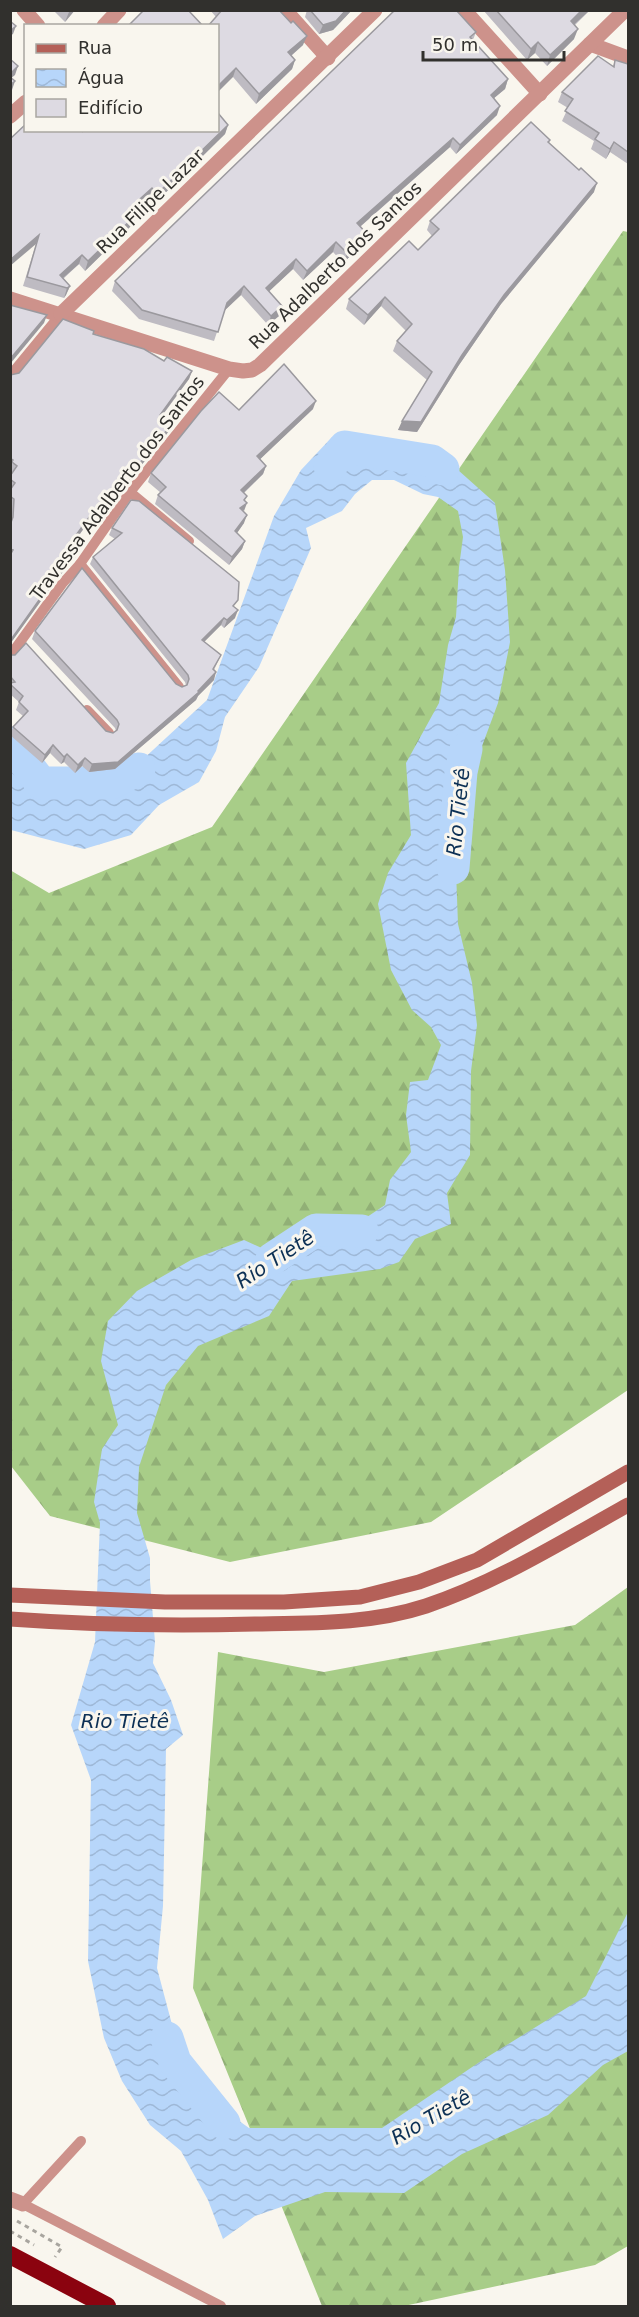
<svg xmlns="http://www.w3.org/2000/svg" width="639" height="2317" viewBox="0 0 639 2317" font-family="'DejaVu Sans',sans-serif">
<defs>
<pattern id="forest-firs" width="22" height="20" patternUnits="userSpaceOnUse" patternTransform="scale(1.5)"><rect width="22" height="20" fill="#a8cd88"/><path d="M5 1l3.5 6h-7zM16 11l3.5 6h-7z" fill="#91b076"/></pattern>
<pattern id="water-waves" width="16" height="10" patternUnits="userSpaceOnUse" patternTransform="scale(1.5)"><rect width="16" height="10" fill="#b7d6fa"/><path d="M0 5q4-4 8 0t8 0" fill="none" stroke="#9eb8d7"/></pattern>
</defs>
<rect width="100%" height="100%" fill="#f9f6ee"/>
<g fill="url(#forest-firs)">
<path d="M623 231 628 232V1390L431 1522 230 1562 50 1516 11 1466 10 870 49 893 212 827Z"/>
<path d="M628 1587V2246L595 2265 404 2306H322L193 1988 218 1652 324 1672 575 1625Z"/>
</g>
<path fill="url(#water-waves)" d="M332 437 354 448 400 457 424 450 458 470 495 503 505 570 510 642 498 703 475 765 450 809 460 831 456 871 458 924 472 983 477 1025 471 1071 470 1155 447 1193 451 1224 415 1239 399 1262 380 1269 292 1281 269 1316 198 1346 166 1385 139 1467 137 1513 150 1558V1581L155 1642 153 1663 171 1700 183 1735 166 1749 163 1906 157 1968 187 2081 210 2100 249 2128H382L484 2059 586 1996 628 1912V2051L603 2065 548 2115 462 2154 404 2193 325 2192 255 2216 223 2239 208 2200 181 2151 150 2125 122 2081 104 2038 88 1961 91 1780 71 1725 95 1642 100 1523 94 1502 102 1449 118 1425 101 1361 108 1321 137 1291 191 1260 244 1240 277 1255 298 1240 338 1221 364 1219 385 1205 390 1180 411 1152 406 1115 410 1082 428 1080 441 1045 431 1027 412 1010 391 970 378 904 388 873 411 835 406 763 439 703 448 645 456 617 459 567 463 537 458 511 438 497 423 494 394 480H372L355 494 342 511 306 528 311 548 259 667 225 717 216 751 199 782 159 805 131 835 84 849 11 830 10 762 31 782 62 791 100 783 140 762 207 700 274 516 301 470Z"/>
<g fill="none" stroke-linecap="round" stroke-linejoin="round">
<g stroke="#b7d6fa" stroke-width="33">
<path d="M330 466 345 447 432 461 443 469"/>
<path d="M10 743 41 783H111L139 769"/>
<path d="M453 868 461 772 466 749"/>
<path d="M272 1259 316 1230 362 1231"/>
<path d="M167 2038 175 2062 224 2123"/>
</g>
<g stroke="#a8a59f" stroke-width="3" stroke-dasharray="4.5 4.5" stroke-linecap="butt">
<path d="M17 2221 62 2247 55 2257"/>
<path d="M10 2231 34 2245"/>
</g>
<g stroke="#cd928b" stroke-width="10">
<path d="M10 376 61 314"/>
<path d="M130 492 189 541"/>
<path d="M80 564 179 687"/>
<path d="M10 656 62 584 80 564 130 492 229 369"/>
<path d="M87 710 109 733"/>
<path d="M81 2141 23 2204 221 2306"/>
</g>
<g stroke="#cd928b" stroke-width="15">
<path d="M24 10 38 26"/>
<path d="M285 10 328 58"/>
<path d="M464 10 540 94"/>
<path d="M104 26 119 10"/>
<path d="M590 44 628 58"/>
<path d="M10 116 26 102"/>
<path d="M10 299 229 369 243 371 252 370 260 365 625 10"/>
<path d="M61 314 375 10"/>
<path d="M10 2199 23 2204"/>
</g>
<g stroke="#b46058" stroke-width="15">
<path d="M10 1595 165 1602H284L360 1597 419 1582 477 1560 628 1472"/>
<path d="M10 1619C92 1625 173 1626 255 1624 313 1623 371 1624 426 1606 498 1582 563 1541 628 1505"/>
</g>
<path stroke="#8b030f" stroke-width="18" d="M10 2255 107 2306"/>
</g>
<g fill="#bebbc2">
<path d="M53 10H75L65 22Z"/>
<path d="M210 10H279L303 45 291 56 295 60 292 69 256 104 233 77 216 17Z"/>
<path d="M307 10H352L333 30 319 34 305 17Z"/>
<path d="M483 10H590L575 25 574 39 547 66 535 53 527 60Z"/>
<path d="M476 32 473 40 508 79 505 89 494 98 497 115 456 154 450 147 361 226 364 243 343 263 333 252 303 280 293 269 268 292 282 306 279 316 268 325 241 295 224 311 214 341 139 319 112 291 115 281Z"/>
<path d="M615 60 628 64V164L610 152 606 159 591 149 594 141 562 121 568 108 558 102 562 92 613 66Z"/>
<path d="M228 125 225 134 154 204 149 198 133 212 136 215 133 224 85 271 79 264 63 279 70 286 66 295 64 298 23 286 36 244 26 130 82 131Z"/>
<path d="M550 140 549 143 594 192 501 304 459 365 417 432 398 430 427 380 393 351 397 341 406 331 381 306 364 325 346 309 349 299 418 250 432 236 427 230 430 221Z"/>
<path d="M94 331 93 334 192 371 189 379 162 416 172 424 169 431 114 499 111 506 96 528 87 524 73 544 76 557 56 580 10 644 11 506 10 505V476L13 472 10 470V375L19 373Z"/>
<path d="M313 409 260 459 266 466 263 474 244 493 245 501 243 511 244 523 237 533 245 541 242 549 229 565 155 504 158 495 161 493 148 482 151 473 239 410Z"/>
<path d="M131 500 235 608V618L224 628 221 625 204 642 221 655 214 670V680L198 696 196 700 115 769 89 772 82 766 75 773 64 762 61 764 50 753 42 763 10 735 13 727 23 716 16 710 19 702 10 694V655L106 731 113 733 116 731 115 728 32 639 35 631 182 687 186 685 185 682 90 564 93 557 115 539 109 535 112 528Z"/>
</g>
<g fill="#9b999e">
<path d="M70 10H75L65 22 69 12Z"/>
<path d="M346 10H352L333 30 319 34 323 25Z"/>
<path d="M582 10H590L567 31 571 21Z"/>
<path d="M16 26 13 34 10 36V31Z"/>
<path d="M578 29 574 39 547 66 550 55Z"/>
<path d="M307 36 303 45 285 61 288 52Z"/>
<path d="M538 42 535 53 527 60 531 49Z"/>
<path d="M295 60 292 69 256 104 259 94Z"/>
<path d="M18 66 15 75 10 79V74Z"/>
<path d="M236 68 233 77 218 92V86Z"/>
<path d="M508 79 505 89 487 104 491 95Z"/>
<path d="M15 81 12 90 10 91V85Z"/>
<path d="M500 106 497 115 456 154 460 145Z"/>
<path d="M228 125 225 134 154 204 157 194Z"/>
<path d="M453 138 450 147 354 232 357 223Z"/>
<path d="M614 142 610 152 606 159 610 149Z"/>
<path d="M597 183 594 192 501 304 459 365 417 432 398 430 402 421 462 355 504 295Z"/>
<path d="M152 188 149 198 127 217 130 208Z"/>
<path d="M136 215 133 224 85 271 88 261Z"/>
<path d="M367 234 364 243 343 263 347 253Z"/>
<path d="M39 235 36 244 10 266V260Z"/>
<path d="M336 242 333 252 303 280 307 271Z"/>
<path d="M82 255 79 264 56 284 60 275Z"/>
<path d="M296 259 293 269 262 298 266 288Z"/>
<path d="M70 286 66 295 64 298 67 288Z"/>
<path d="M244 286 241 295 223 312 227 303Z"/>
<path d="M385 297 381 306 364 325 368 315Z"/>
<path d="M282 306 279 316 268 325 271 316Z"/>
<path d="M47 315 44 323 10 364V359Z"/>
<path d="M192 371 189 379 157 422 160 415Z"/>
<path d="M316 401 313 409 254 465 257 456Z"/>
<path d="M172 424 169 431 114 499 111 506 96 528 98 521 111 498Z"/>
<path d="M266 466 263 474 238 498 241 490Z"/>
<path d="M247 503 244 511 240 508Z"/>
<path d="M247 515 244 523 232 540 235 531Z"/>
<path d="M90 516 87 524 68 550 71 542Z"/>
<path d="M245 541 242 549 229 565 232 557Z"/>
<path d="M79 549 76 557 56 580 10 644V641L59 572Z"/>
<path d="M238 610 235 618 224 628 227 620Z"/>
<path d="M224 618 221 625 199 647 202 640Z"/>
<path d="M216 672 214 680 198 696 196 700 115 769 89 772 92 764 198 691Z"/>
<path d="M53 745 50 753 42 763 45 755Z"/>
<path d="M67 754 64 762 61 764 64 757Z"/>
<path d="M85 758 82 766 75 773 78 765Z"/>
</g>
<g fill="#dddae2" stroke="#9b999e" stroke-width="1.5">
<path d="M144 10H188L203 26H128Z"/>
<path d="M222 10H279L291 23 293 21 307 36 288 52 295 60 259 94 236 68 218 86V26H208Z"/>
<path d="M310 10H346L336 21 323 25Z"/>
<path d="M395 10H456L476 32 470 37 508 79 491 95 500 106 460 145 453 138 357 223 367 234 347 253 336 242 307 271 296 259 266 288 282 306 271 316 244 286 227 303 218 332 142 310 115 281Z"/>
<path d="M496 10H582L571 21 578 29 550 55 538 42 531 49Z"/>
<path d="M10 21 16 26 10 31Z"/>
<path d="M598 56 614 67 615 60 628 64V152L614 142 610 149 595 139 599 133 565 111 573 99 562 92Z"/>
<path d="M10 59 18 66 10 74Z"/>
<path d="M10 77 15 81 10 85Z"/>
<path d="M218 113 228 125 157 194 152 188 130 208 136 215 88 261 82 255 60 275 70 286 67 288 27 277 39 235 10 260V139L26 124V130H81L82 131V130H218Z"/>
<path d="M531 122 550 140 548 142 579 170 581 168 597 183 504 295 462 355 421 422 402 421 432 372 397 341 412 324 385 297 368 315 349 299 409 241 418 250 439 229 430 221Z"/>
<path d="M10 305 47 315 10 359Z"/>
<path d="M63 319 94 331 93 334 144 349 164 361 167 357 192 371 160 415 172 424 111 498 114 499 98 521 90 516 71 542 79 549 59 572 10 641V555L13 550 10 549V525L13 517 14 499 10 496V490L15 483 10 479V476L17 466 12 462 13 460 10 458V375L19 373Z"/>
<path d="M284 364 316 401 257 456 266 466 241 490 247 496 244 500 247 503 240 508 247 515 235 531 245 541 232 557 158 495 166 487 151 473 201 411 219 392 239 410Z"/>
<path d="M131 500 139 501 239 582 238 600 233 606 238 610 227 620 224 618 202 640 221 655 213 669 216 672 198 691 199 692 118 762 92 764 85 758 78 765 67 754 64 757 53 745 45 755 13 727 28 711 19 702 23 696 10 684V683L15 682 10 676V655H15L26 643 106 731 113 733 117 730 119 724 117 720 35 631 82 568 176 684 182 687 187 685 189 679 188 675 93 557 122 533 112 528Z"/>
</g>
<g text-anchor="middle" dominant-baseline="central" stroke-width="6" stroke-linejoin="round" paint-order="stroke">
<g font-size="18" fill="#31302d" stroke="#f9f6ee">
<text transform="translate(150 201) rotate(-44)">Rua Filipe Lazar</text>
<text transform="translate(335 265) rotate(-44)">Rua Adalberto dos Santos</text>
<text transform="translate(117 488) rotate(-53)">Travessa Adalberto dos Santos</text>
</g>
<g font-size="20" font-style="italic" fill="#0c3055" stroke="#f9f6ee">
<text transform="translate(458 812) rotate(-84)">Rio Tietê</text>
<text transform="translate(275 1259) rotate(-33)">Rio Tietê</text>
<text x="125" y="1721">Rio Tietê</text>
<text transform="translate(431 2117) rotate(-30)">Rio Tietê</text>
</g>
</g>
<rect width="639" height="2317" fill="none" stroke="#31302d" stroke-width="24"/>
<rect x="24" y="24" width="195" height="108" fill="#f9f6ee" stroke="#a9a7a1" stroke-width="1.5"/>
<rect x="36" y="44" width="30" height="9" fill="#b46058" stroke="#a9a7a1" stroke-width="1.5"/>
<text x="78" y="54" font-size="18" fill="#31302d">Rua</text>
<rect x="36" y="69" width="30" height="18" fill="url(#water-waves)" stroke="#a9a7a1" stroke-width="1.5"/>
<text x="78" y="84" font-size="18" fill="#31302d">Água</text>
<rect x="36" y="99" width="30" height="18" fill="#dddae2" stroke="#a9a7a1" stroke-width="1.5"/>
<text x="78" y="114" font-size="18" fill="#31302d">Edifício</text>
<path d="M423 51v9h141v-9" fill="none" stroke="#31302d" stroke-width="3"/>
<text x="432" y="51" font-size="18" fill="#31302d" stroke="#f9f6ee" stroke-width="4.5" paint-order="stroke">50 m</text>
</svg>
